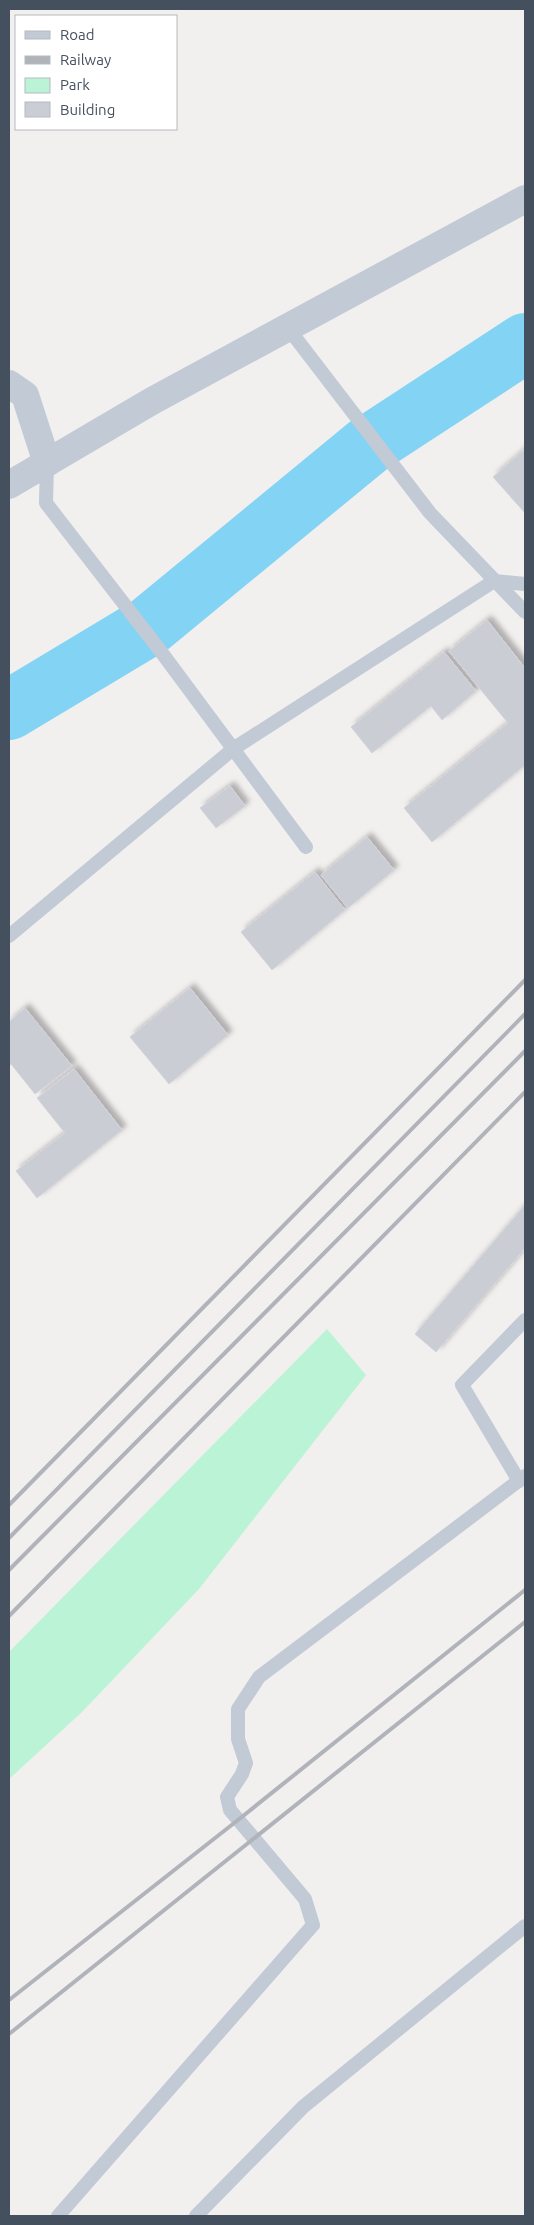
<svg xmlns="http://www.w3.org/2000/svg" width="534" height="2225" viewBox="0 0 534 2225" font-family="Ubuntu,sans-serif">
<defs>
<filter id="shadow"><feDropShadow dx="4.5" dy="-4.5" stdDeviation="2.5" flood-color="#0004"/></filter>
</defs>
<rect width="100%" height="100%" fill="#f2efef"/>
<path fill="#baf3d5" d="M327 1329 366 1375 199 1589 82 1712 9 1779V1652Z"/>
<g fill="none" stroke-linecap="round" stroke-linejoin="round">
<path stroke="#83d3f4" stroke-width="60" d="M9 710 149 626 369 445 525 343"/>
</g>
<g fill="#cbcdd5" stroke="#d3d4db" filter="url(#shadow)">
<path d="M525 449V513L493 477Z"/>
<path d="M487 620 525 668V765L432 842 404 808 508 723 449 651Z"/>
<path d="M444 652 476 691 442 720 431 706 372 753 351 727Z"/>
<path d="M230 786 245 806 216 828 200 808Z"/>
<path d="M367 837 394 870 348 908 321 875Z"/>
<path d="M315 872 345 910 272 970 241 932Z"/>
<path d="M190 988 228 1035 169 1084 130 1037Z"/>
<path d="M25 1008 72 1066 35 1094 11 1064 9 1066V1022Z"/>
<path d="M74 1069 122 1130 37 1198 16 1171 65 1133 37 1098Z"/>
<path d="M525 1205V1248L436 1352 415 1334Z"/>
</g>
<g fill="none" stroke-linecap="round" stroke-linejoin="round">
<g stroke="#c1cad5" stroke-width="14">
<path d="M288 328 430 513 525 612"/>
<path d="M47 463 46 503 162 653 306 847"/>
<path d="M9 936 233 749 494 581 525 584"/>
<path d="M519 1481 462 1385 525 1320"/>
<path d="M58 2216 313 1925 305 1899 230 1810 227 1797 242 1774 246 1763 238 1739V1709L259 1677 525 1476"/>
<path d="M196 2216 303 2107 525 1926"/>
</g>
<path stroke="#c1cad5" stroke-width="28" d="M9 384 25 395 47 463"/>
<path stroke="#c1cad5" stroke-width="28" d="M9 485 152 401 525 199"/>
<g stroke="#b1b3ba" stroke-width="4">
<path d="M9 1505 525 980"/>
<path d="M9 1538 525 1014"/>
<path d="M9 1570 525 1051"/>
<path d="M9 1616 525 1092"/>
<path d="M9 2000 238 1820 525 1590"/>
<path d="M9 2034 525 1622"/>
</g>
</g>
<rect width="534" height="2225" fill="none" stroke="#45505e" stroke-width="20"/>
<rect x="15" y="15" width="162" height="115" fill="#ffffff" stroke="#b5b9bf"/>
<rect x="25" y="31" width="25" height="8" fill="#c1cad5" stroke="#b5b9bf"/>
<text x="60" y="40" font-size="15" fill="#45505e">Road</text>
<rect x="25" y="56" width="25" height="8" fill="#b1b3ba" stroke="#b5b9bf"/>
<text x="60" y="65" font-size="15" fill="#45505e">Railway</text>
<rect x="25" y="78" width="25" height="15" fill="#baf3d5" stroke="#b5b9bf"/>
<text x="60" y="90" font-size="15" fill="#45505e">Park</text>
<rect x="25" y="102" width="25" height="15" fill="#cbcdd5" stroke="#b5b9bf"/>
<text x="60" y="115" font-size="15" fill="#45505e">Building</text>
</svg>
